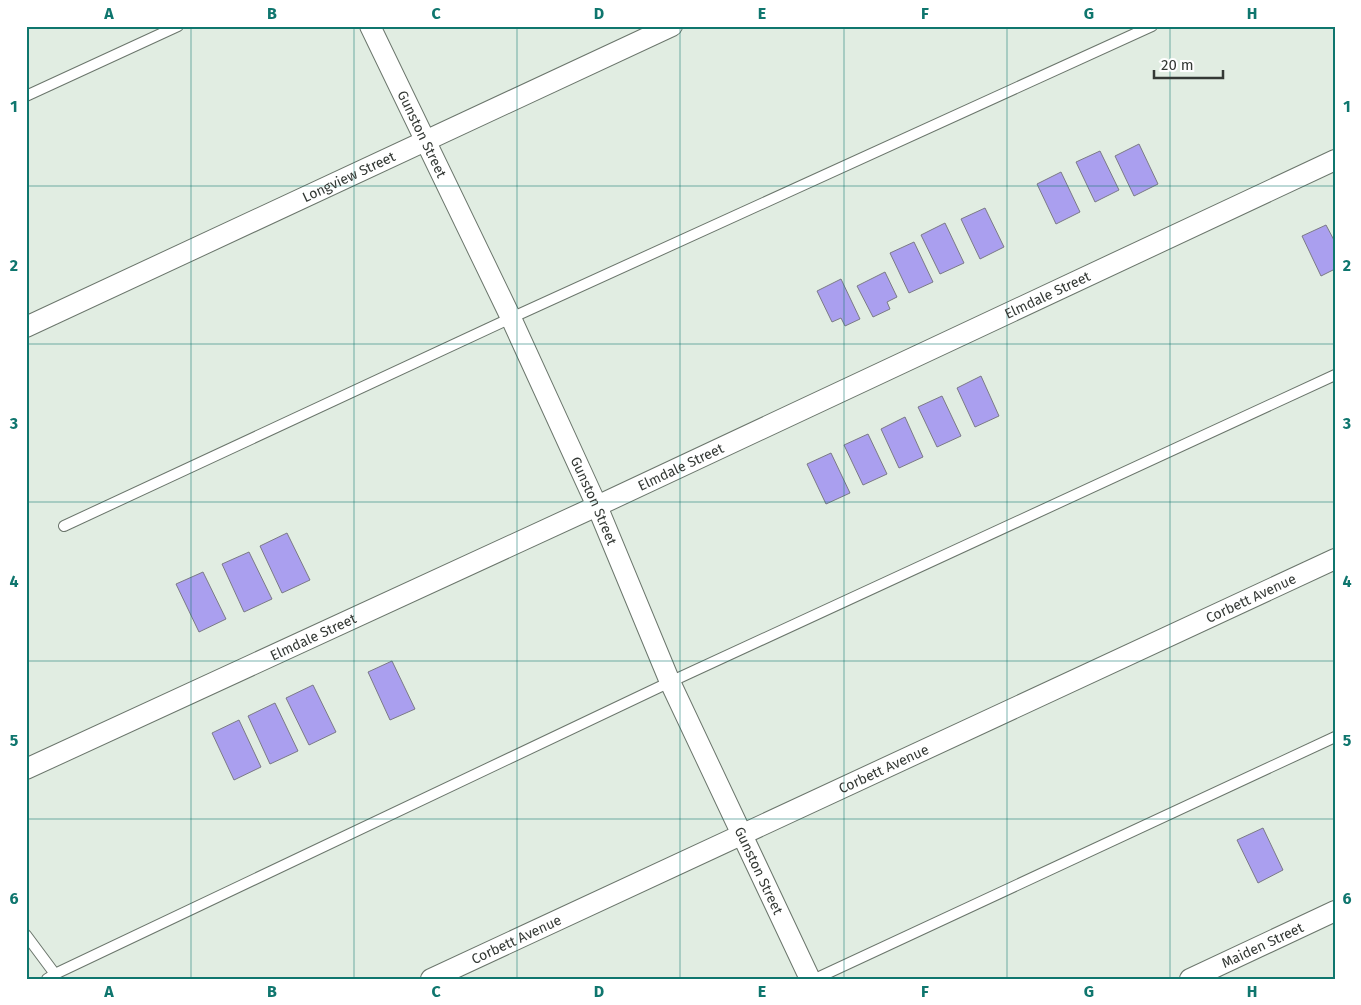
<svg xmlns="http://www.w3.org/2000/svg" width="1361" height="1005" viewBox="0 0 1361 1005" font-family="'Fira Sans',sans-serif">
<rect width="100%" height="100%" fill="#e1ede2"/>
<g fill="#aa9fef" stroke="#7b7a86">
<path d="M1139 144 1158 184 1134 196 1115 156Z"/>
<path d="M1100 151 1119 190 1095 202 1076 162Z"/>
<path d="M1061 172 1080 212 1056 224 1037 184Z"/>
<path d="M985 208 1004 247 980 259 961 219Z"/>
<path d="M945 223 964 263 940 274 921 235Z"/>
<path d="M1326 225 1335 242V269L1321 276 1302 236Z"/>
<path d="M914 242 933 282 909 293 890 253Z"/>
<path d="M885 272 897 297 887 302 890 309 873 317 857 286Z"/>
<path d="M841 279 860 319 845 326 841 318 832 322 817 291Z"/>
<path d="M981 376 999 416 975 427 957 388Z"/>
<path d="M942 396 961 436 937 447 918 407Z"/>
<path d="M905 417 923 457 899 468 881 429Z"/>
<path d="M868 434 887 474 863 485 844 445Z"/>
<path d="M831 453 850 493 826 504 807 464Z"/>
<path d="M287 533 310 580 282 593 260 546Z"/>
<path d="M249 552 272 599 244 612 222 564Z"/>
<path d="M203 572 226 619 199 632 176 584Z"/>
<path d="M392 661 415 709 390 720 368 672Z"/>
<path d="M313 685 336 732 309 745 286 698Z"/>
<path d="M275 703 298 751 270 764 248 716Z"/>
<path d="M239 720 261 767 234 780 212 733Z"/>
<path d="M1263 828 1283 870 1258 883 1237 840Z"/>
</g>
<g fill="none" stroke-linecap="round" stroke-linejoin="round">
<defs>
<g id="service">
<path d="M26 96 178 26"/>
<path d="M64 526 511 318 1152 26"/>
<path d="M26 935 55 974 47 979"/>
<path d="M55 974 670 682 1335 375"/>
<path d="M815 979 1335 737"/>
</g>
<g id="minor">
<path id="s1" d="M370 26 511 318 597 506 670 682 810 979"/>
<path id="s2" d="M26 327 672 26"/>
<path id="s3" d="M26 769 597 506 1335 160"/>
<path id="s4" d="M431 979 1335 559"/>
<path id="s5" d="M1190 979 1335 911"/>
</g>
</defs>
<use href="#service" stroke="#6b766c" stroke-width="12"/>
<use href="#minor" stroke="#6b766c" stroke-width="22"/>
<use href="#service" stroke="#fff" stroke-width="10"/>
<use href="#minor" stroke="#fff" stroke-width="20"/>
</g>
<path fill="none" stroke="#0f766e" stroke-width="1" stroke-opacity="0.55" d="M191 26V979M354 26V979M517 26V979M680 26V979M844 26V979M1007 26V979M1170 26V979M26 186H1335M26 344H1335M26 502H1335M26 661H1335M26 819H1335"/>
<g text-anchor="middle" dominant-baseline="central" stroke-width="4" stroke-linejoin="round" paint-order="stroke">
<g font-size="14" fill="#343935" stroke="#fff">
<text stroke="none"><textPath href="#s1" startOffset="120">Gunston Street</textPath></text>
<text stroke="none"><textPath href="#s2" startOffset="356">Longview Street</textPath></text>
<text stroke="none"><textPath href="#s3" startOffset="1126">Elmdale Street</textPath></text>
<text stroke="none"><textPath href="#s3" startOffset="721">Elmdale Street</textPath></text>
<text stroke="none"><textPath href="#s1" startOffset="525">Gunston Street</textPath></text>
<text stroke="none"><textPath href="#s4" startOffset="904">Corbett Avenue</textPath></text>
<text stroke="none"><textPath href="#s3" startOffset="316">Elmdale Street</textPath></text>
<text stroke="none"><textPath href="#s4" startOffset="499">Corbett Avenue</textPath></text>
<text stroke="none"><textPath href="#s1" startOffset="930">Gunston Street</textPath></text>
<text stroke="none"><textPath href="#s4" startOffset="94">Corbett Avenue</textPath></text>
<text stroke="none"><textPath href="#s5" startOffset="80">Maiden Street</textPath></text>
</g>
</g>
<rect width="1361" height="1005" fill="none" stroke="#ffffff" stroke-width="55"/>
<path d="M1154 70v8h69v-8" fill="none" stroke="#343935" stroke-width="2.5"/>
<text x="1161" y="70" font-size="15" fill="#343935" stroke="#ffffff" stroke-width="4" paint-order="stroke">20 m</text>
<rect x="28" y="28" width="1306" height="950" fill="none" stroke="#0f766e" stroke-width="2"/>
<g font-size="16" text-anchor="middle" font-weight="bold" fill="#0f766e">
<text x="109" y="19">A</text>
<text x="272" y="19">B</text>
<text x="436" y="19">C</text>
<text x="599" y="19">D</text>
<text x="762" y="19">E</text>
<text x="925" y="19">F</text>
<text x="1089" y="19">G</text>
<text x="1252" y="19">H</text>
<text x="14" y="112">1</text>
<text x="1347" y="112">1</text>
<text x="14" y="271">2</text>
<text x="1347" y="271">2</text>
<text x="14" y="429">3</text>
<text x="1347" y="429">3</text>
<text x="14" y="587">4</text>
<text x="1347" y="587">4</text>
<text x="14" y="746">5</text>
<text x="1347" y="746">5</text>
<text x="14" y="904">6</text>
<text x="1347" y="904">6</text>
<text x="109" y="997">A</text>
<text x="272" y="997">B</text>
<text x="436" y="997">C</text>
<text x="599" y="997">D</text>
<text x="762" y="997">E</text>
<text x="925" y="997">F</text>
<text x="1089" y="997">G</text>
<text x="1252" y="997">H</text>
</g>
</svg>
